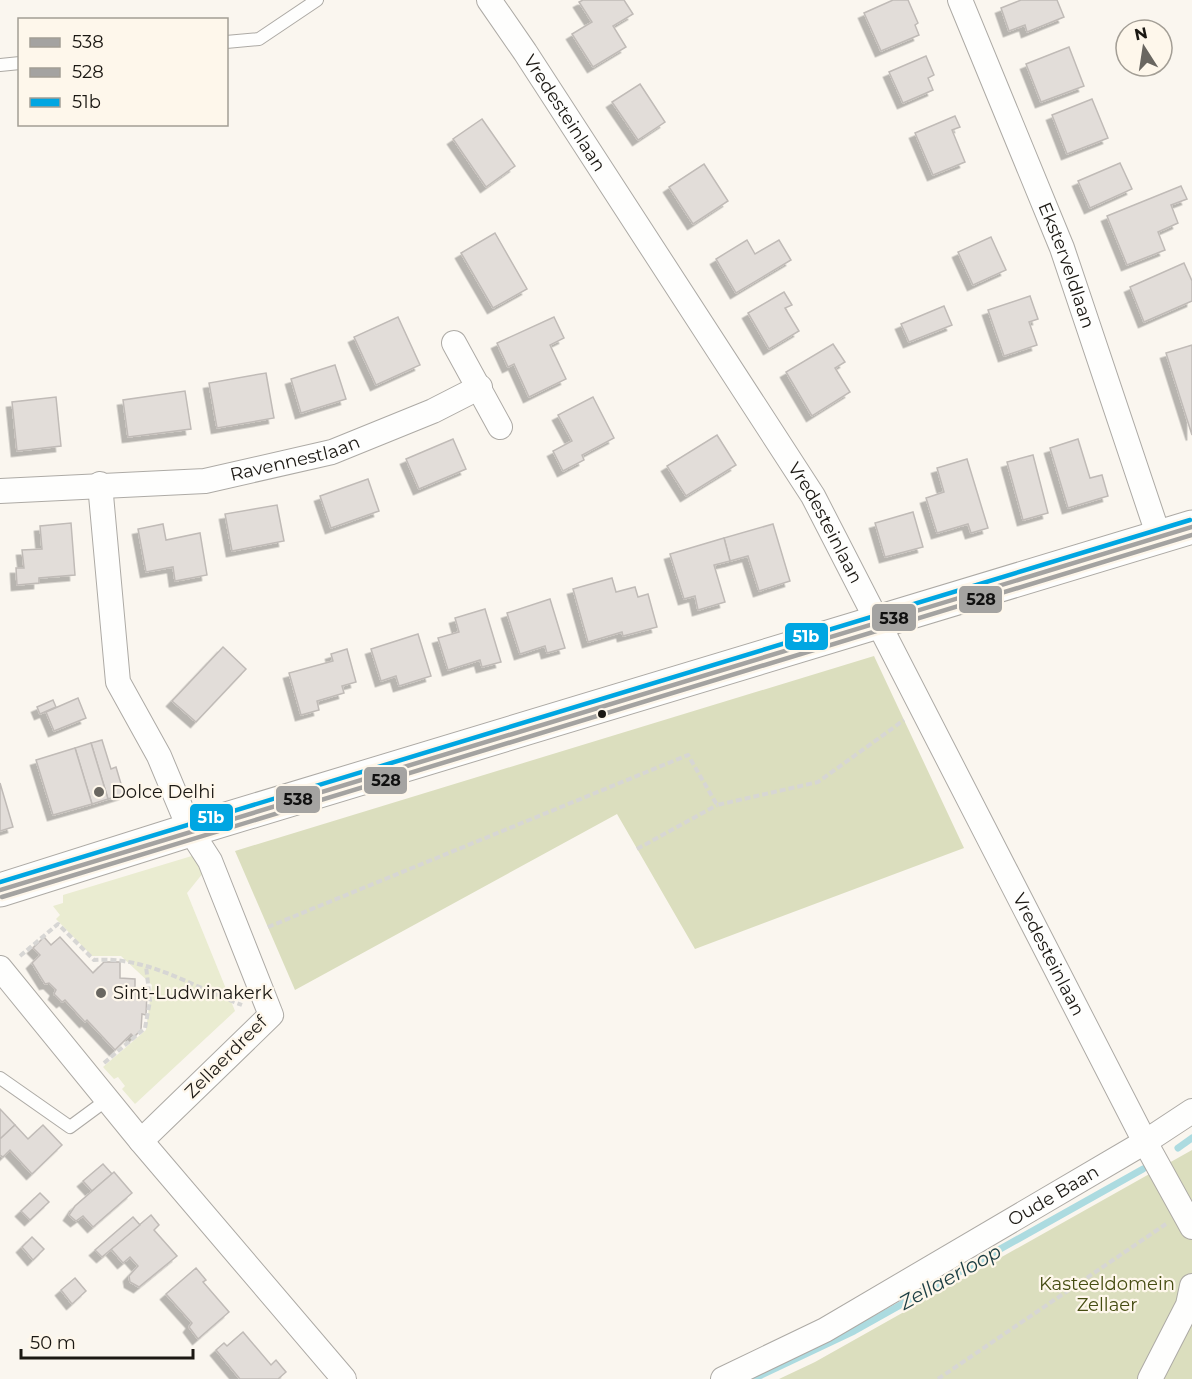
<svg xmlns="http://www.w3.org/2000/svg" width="1192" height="1379" viewBox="0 0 1192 1379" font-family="Montserrat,sans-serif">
<defs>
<filter id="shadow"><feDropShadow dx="-5.5" dy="5.5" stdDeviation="0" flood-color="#0004"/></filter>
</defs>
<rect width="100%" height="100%" fill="#faf6ef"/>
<path fill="#eaecd1" d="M195 855 203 873 187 893 235 1011 135 1104 122 1089 125 1086 118 1077 114 1079 103 1067 146 1030 152 985 121 956H92L56 919 60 915 53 906 63 903V895Z"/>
<g fill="#dbdebe">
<path d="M874 656 964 848 695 949 617 814 295 990 235 851Z"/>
<path d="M1192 1150V1379H779L815 1362Z"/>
</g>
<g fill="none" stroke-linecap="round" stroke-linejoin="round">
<g stroke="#acdbe0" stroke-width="7">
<path d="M1178 1148 1192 1138"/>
<path d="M753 1379 854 1331 1143 1169"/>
</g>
</g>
<g fill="#e2ddd9" stroke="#c0bbb7" stroke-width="1.5" filter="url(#shadow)">
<path d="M583 0H624L633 14 613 26 626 47 593 67 572 34 592 22 579 2Z"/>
<path d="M893 0H908L918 23 915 25 919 35 881 51 864 13Z"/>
<path d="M1021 0H1057L1064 17 1027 32 1025 25 1009 31 1001 8Z"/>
<path d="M1069 47 1084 86 1041 102 1026 64Z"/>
<path d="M926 56 934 75 928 78 933 90 903 103 889 72Z"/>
<path d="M640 84 665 122 638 140 612 102Z"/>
<path d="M1092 99 1108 138 1067 154 1052 115Z"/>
<path d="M955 116 960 127 952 130 965 162 933 175 915 133Z"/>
<path d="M482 119 515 166 486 187 453 139Z"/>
<path d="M1120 163 1132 189 1090 208 1078 181Z"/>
<path d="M704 164 728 201 693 224 669 187Z"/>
<path d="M1181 186 1187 199 1171 205 1178 223 1158 232 1165 250 1127 265 1107 216Z"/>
<path d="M495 233 527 289 493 308 461 253Z"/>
<path d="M991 237 1006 270 973 285 958 252Z"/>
<path d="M747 240 755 254 779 240 791 260 736 293 716 259Z"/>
<path d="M1184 263 1192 281V301L1144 322 1130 287Z"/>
<path d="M784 292 792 305 785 308 799 331 769 349 748 313Z"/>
<path d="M1030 296 1038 319 1029 322 1037 345 1004 356 988 310Z"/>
<path d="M944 306 952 325 909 342 901 324Z"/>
<path d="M398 317 420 365 376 385 354 337Z"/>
<path d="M554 317 564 338 550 345 566 379 529 397 514 364 508 367 497 343Z"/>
<path d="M833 344 845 362 835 368 850 392 812 416 786 372Z"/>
<path d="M1192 345V435L1166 353Z"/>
<path d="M335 365 346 399 301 413 291 379Z"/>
<path d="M266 373 274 418 217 428 209 383Z"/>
<path d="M185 391 191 429 128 437 123 400Z"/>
<path d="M56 397 61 446 17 451 12 402Z"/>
<path d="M593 397 614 438 582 455 584 460 563 471 553 451 572 441 558 415Z"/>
<path d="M717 435 736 465 686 496 667 466Z"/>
<path d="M453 439 466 469 419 489 406 459Z"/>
<path d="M1078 439 1090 478 1102 475 1108 496 1068 508 1050 448Z"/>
<path d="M1033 455 1048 513 1023 520 1007 462Z"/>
<path d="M967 459 988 528 971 533 968 524 937 533 926 498 944 492 937 468Z"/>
<path d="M368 479 379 511 331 528 320 496Z"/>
<path d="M277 505 284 541 232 551 225 514Z"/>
<path d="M913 512 923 547 885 557 875 523Z"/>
<path d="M71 523 75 575 39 578V583L17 585 16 568H24L22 550 42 549 40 526Z"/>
<path d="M163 524 166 540 200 533 207 575 175 581 173 567 146 572 138 529Z"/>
<path d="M773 524 790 581 759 591 748 556 730 561 724 538Z"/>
<path d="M724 538 730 561 714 565 725 602 698 610 695 596 684 599 670 554Z"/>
<path d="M612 578 616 592 635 587 638 597 648 594 657 627 623 636 622 632 588 642 573 589Z"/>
<path d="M550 599 565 648 547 653 545 646 520 654 507 613Z"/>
<path d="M485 609 501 662 482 667 480 660 448 670 438 638 459 632 455 618Z"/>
<path d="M418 634 431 676 399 686 396 676 381 681 371 649Z"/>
<path d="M223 647 246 669 196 722 172 701Z"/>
<path d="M347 649 356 682 342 686 344 693 317 701 319 710 301 715 289 673 333 661 331 654Z"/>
<path d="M78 698 86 718 54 731 46 712Z"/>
<path d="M53 700 56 707 40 714 37 707Z"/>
<path d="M102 740 111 769 116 767 124 794 108 799 91 743Z"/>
<path d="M91 743 108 799 92 804 75 748Z"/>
<path d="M75 748 92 804 53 815 36 760Z"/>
<path d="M0 783 13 827 0 831Z"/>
<path d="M44 937 51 945 60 937 93 973 104 962H120V978L135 979V991L147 992 146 1015 142 1014 141 1030 134 1037 131 1034 115 1050 87 1020 85 1022 65 1000 62 1002 54 994 56 990 49 983 45 984 32 963 40 955 33 948Z"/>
<path d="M0 1109 15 1125 0 1139Z"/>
<path d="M15 1125 28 1139 43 1125 62 1145 32 1174 10 1150 3 1157 0 1155V1139Z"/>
<path d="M103 1164 112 1174 92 1191 83 1181Z"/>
<path d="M114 1172 132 1193 93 1227 83 1216 76 1221 69 1215 75 1206Z"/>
<path d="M40 1193 49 1202 30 1220 21 1211Z"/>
<path d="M151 1215 159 1225 154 1230 177 1256 139 1287 130 1282 129 1276 138 1266 130 1257 123 1263 111 1249Z"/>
<path d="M133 1217 140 1225 102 1257 95 1250Z"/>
<path d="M32 1237 44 1249 33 1260 22 1247Z"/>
<path d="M196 1268 206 1280 203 1282 229 1312 198 1339 189 1327 192 1323 166 1294Z"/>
<path d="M75 1278 86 1291 72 1304 61 1290Z"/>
<path d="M243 1332 271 1365 276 1360 286 1372 278 1379H240L216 1350 224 1343 227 1346Z"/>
</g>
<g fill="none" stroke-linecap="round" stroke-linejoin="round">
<defs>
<g id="lane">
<path d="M226 42 259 39 317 0"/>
<path d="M0 65 20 63"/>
<path d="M0 1078 70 1127 108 1099"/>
</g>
<g id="street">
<path id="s1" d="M489 0 525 52 813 496 1145 1142 1192 1227"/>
<path id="s2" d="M960 0 1062 248 1159 537"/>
<path d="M454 343 500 427"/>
<path d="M100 484 118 682 159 756 190 830 210 861 271 1015 141 1141"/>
<path id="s3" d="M0 491 205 481 332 452 433 411 480 387"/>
<path d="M0 968 141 1141 344 1379"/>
<path id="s4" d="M723 1379 825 1330 1145 1142 1192 1111"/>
<path d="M1150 1379 1188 1305 1192 1286"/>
</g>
<path id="secondary" d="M0 890 190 830 1192 527"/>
</defs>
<use href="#lane" stroke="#adaaa5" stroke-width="14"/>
<use href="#street" stroke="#adaaa5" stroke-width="26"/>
<use href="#secondary" stroke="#adaaa5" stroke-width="35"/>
<g stroke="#d7d6d4" stroke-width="4" stroke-dasharray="6 3" stroke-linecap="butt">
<path d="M637 849 717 805"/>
<path d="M268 927 688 755 717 805 818 782 904 720"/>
<path d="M20 956 58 924 94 960C148 956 193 987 242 1005"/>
<path d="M104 1063 145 1028 150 1001 146 966"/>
<path d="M938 1379 1166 1224"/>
</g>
<use href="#lane" stroke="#fefefd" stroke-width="12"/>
<use href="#street" stroke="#fefefd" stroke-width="24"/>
<use href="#secondary" stroke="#fefefd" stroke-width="33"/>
<defs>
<path id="bus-1" d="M0 890 1192 527"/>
<path id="bus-2" d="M2 897 1192 535"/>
<path id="bus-3" d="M0 882 1190 520"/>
</defs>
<use href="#bus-1" stroke="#fef7eb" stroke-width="9"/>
<use href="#bus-2" stroke="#fef7eb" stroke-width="9"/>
<use href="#bus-3" stroke="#fef7eb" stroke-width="9"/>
<use href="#bus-1" stroke="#a4a3a1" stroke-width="4.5"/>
<use href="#bus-2" stroke="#a4a3a1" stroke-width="4.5"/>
<use href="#bus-3" stroke="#00a6e2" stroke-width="4.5"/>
</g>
<circle fill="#1b1813" stroke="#fef7eb" stroke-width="2" cx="602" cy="714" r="5"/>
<g fill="#696660" stroke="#fef7eb" stroke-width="2">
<circle cx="99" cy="792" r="6"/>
<circle cx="101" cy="993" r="6"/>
</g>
<g text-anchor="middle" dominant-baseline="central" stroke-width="4.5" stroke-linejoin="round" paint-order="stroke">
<g font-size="18" fill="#1b1813" stroke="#fef7eb">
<text stroke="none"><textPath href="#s1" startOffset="136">Vredesteinlaan</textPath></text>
<text stroke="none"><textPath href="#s2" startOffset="286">Eksterveldlaan</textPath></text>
<text stroke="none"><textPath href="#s3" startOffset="298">Ravennestlaan</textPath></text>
<text stroke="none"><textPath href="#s1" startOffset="622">Vredesteinlaan</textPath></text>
<text stroke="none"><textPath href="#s1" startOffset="1108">Vredesteinlaan</textPath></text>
<text transform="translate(226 1057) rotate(-45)">Zellaerdreef</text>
<text stroke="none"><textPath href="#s4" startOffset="378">Oude Baan</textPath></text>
</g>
<g font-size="18" fill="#1b1813" stroke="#fef7eb" text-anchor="start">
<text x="111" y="792">Dolce Delhi</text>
<text x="113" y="993">Sint-Ludwinakerk</text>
</g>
<g font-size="18" fill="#464d12" stroke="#fef7eb">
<text x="1107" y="1284">Kasteeldomein<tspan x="1107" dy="21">Zellaer</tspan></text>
</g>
<g font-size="20" font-style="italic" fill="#1b3d42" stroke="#fef7eb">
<text transform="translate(950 1277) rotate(-29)">Zellaerloop</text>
</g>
</g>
<g stroke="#fef7eb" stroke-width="2">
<rect x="958" y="585" width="45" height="29" rx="6" fill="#a4a3a1"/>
<rect x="871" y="603" width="46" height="29" rx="6" fill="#a4a3a1"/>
<rect x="784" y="622" width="45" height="29" rx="6" fill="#00a6e2"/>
<rect x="363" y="766" width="45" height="29" rx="6" fill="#a4a3a1"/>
<rect x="275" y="785" width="46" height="29" rx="6" fill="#a4a3a1"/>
<rect x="189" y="803" width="45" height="29" rx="6" fill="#00a6e2"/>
</g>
<g font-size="16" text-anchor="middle" font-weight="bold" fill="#fff">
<text x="806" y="642">51b</text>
<text x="211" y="823">51b</text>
</g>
<g font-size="16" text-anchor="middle" font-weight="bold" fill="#111">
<text x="981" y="605">528</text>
<text x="894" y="624">538</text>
<text x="386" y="786">528</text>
<text x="298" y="805">538</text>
</g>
<rect x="18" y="18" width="210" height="108" fill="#fef7eb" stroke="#a39e95" stroke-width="1.5"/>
<rect x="30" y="38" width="30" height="9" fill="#a4a3a1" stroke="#a39e95" stroke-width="1.5"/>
<text x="72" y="48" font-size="18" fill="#1b1813">538</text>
<rect x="30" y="68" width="30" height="9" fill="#a4a3a1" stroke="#a39e95" stroke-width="1.5"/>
<text x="72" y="78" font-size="18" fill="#1b1813">528</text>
<rect x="30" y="98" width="30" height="9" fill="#00a6e2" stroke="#a39e95" stroke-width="1.5"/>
<text x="72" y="108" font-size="18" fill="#1b1813">51b</text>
<g transform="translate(1144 48) rotate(348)"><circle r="28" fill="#fef7eb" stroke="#a39e95" stroke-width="1.5"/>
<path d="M0-4.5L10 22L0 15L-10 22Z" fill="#696660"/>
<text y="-9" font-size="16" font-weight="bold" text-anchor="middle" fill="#1b1813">N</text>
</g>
<path d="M21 1349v9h172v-9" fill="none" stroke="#1b1813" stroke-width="3"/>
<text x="30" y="1349" font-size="18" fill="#1b1813" stroke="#fef7eb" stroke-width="4.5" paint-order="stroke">50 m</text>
</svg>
